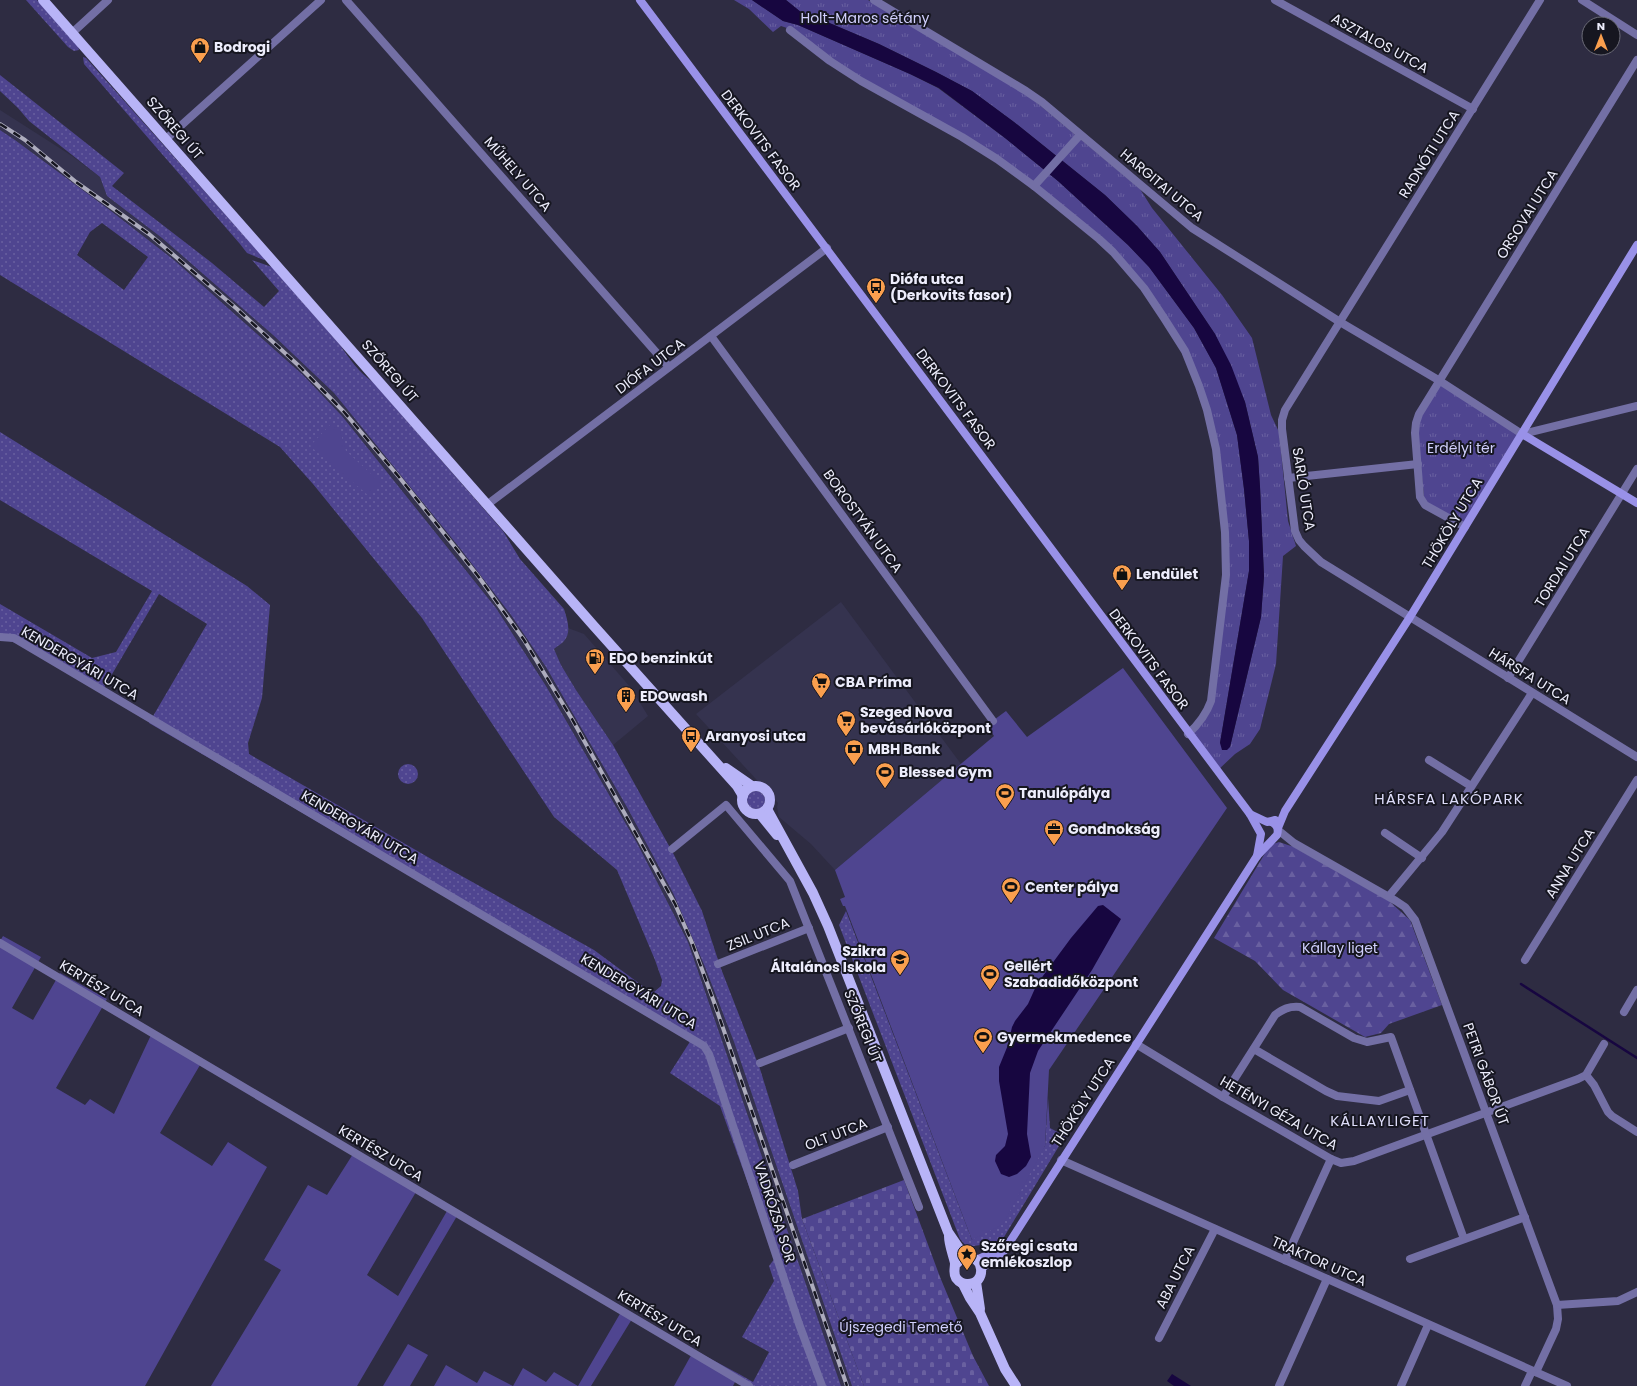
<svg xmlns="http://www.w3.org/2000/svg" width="1637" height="1386" viewBox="0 0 1637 1386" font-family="Poppins,sans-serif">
<defs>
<pattern id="grass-dots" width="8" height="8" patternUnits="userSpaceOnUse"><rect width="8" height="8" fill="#4f4590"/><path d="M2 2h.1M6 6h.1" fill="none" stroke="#6960a0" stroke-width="1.8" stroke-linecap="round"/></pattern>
<pattern id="forest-firs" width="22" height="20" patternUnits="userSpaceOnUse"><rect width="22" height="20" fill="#4f4590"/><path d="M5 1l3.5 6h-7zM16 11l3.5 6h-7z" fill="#6960a0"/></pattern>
<pattern id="cemetery-stones" width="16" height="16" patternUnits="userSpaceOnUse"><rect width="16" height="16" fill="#4f4590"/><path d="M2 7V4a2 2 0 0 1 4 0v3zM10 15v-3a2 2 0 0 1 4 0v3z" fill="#6960a0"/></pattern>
<pattern id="park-tufts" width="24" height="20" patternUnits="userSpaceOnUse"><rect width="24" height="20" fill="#4f4590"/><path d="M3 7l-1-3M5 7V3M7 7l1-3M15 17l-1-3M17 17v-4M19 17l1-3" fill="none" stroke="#6960a0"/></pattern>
</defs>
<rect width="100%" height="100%" fill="#2e2c42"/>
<g fill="#35334f">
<path d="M0 110 72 156 100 177 107 196 162 238 273 335 334 393 459 547 511 615 546 667 628 809 673 893 705 967 734 1042 852 1386H841L688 942 637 843 546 686 496 608 342 416 303 375 174 260 111 211 15 140 0 130Z"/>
<path d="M841 602 961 764 835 870 811 844 779 817 777 807 778 803 696 714Z"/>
<path d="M568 628 584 634 631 688 648 716 613 745 576 690 561 665 554 649 564 641 568 633Z"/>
</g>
<g fill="url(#grass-dots)" fill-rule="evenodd">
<path d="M26 0H37L78 46 79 50 74 51 68 47Z"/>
<path d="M83 57 86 58 265 259 264 260 247 253 240 244 84 64Z"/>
<path d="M0 75 124 173 112 186 212 263 264 307 279 291 252 260 272 267 340 345C349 358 359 373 373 382L503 531 520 559 564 609C567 619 572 632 564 641 562 644 557 646 554 649L561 665 576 690 613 745 673 853 702 911 720 966 760 1069 798 1191 802 1219 864 1386H852L734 1042 705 967 673 893 628 809 546 667 511 615 459 547 334 393 273 335 162 238 107 196 100 177 29 121 18 108 0 91Z"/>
<path d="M0 130 15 140 111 211 174 260 303 375 342 416 496 608 546 686 637 843 688 942 841 1386H743L735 1381 739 1374 753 1382 769 1352 742 1337 774 1281 769 1266 775 1258 720 1106 670 1073 691 1040 149 723 207 624 159 594 101 693 19 644 0 638V604L92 658 116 652 152 591 0 500V432L247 586 270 605 262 698 248 743 249 754 433 860 594 950 648 990 654 992 661 986 662 980 655 960 617 870 554 817 422 618 313 484 280 447 0 275ZM102 223 148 257 124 290 77 255 90 232Z"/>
<circle cx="408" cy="774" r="10"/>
<circle cx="756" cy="800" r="9"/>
<path d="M846 911 972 1240 1045 1146 1048 1098 1050 1128 1065 1136 1001 1242 967 1247 960 1239 839 925Z"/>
</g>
<path fill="url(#forest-firs)" d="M1279 842 1294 847 1389 901 1410 920 1442 1005 1389 1024 1381 1033 1365 1037 1283 990 1255 961 1214 938 1270 845Z"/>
<path fill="url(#cemetery-stones)" d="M904 1180 940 1277 973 1356 989 1386H864L802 1219Z"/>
<g fill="url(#park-tufts)">
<path d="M734 0H752L783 21 798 25 910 74 938 88 1005 138 1058 181 1128 245 1149 267 1194 328 1216 368 1237 435 1244 489 1249 541V571L1220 743 1230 747 1261 617 1264 576 1260 487 1258 457 1245 402 1215 334 1160 252 1137 226 1105 195 1014 122 972 91 936 72 879 44 813 16 802 13 786 0H868L980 65 1030 97 1140 189 1152 208 1222 295 1252 338 1271 415 1279 432 1288 521 1296 546 1283 556 1276 664 1260 729 1250 744 1235 754 1217 771 1188 734 1207 712 1226 575 1216 449 1199 386 1164 318 1113 252 997 159 861 81 787 28 781 26 773 32 749 9Z"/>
<path d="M1440 381 1522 434 1465 527 1425 505 1416 423Z"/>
</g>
<g fill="#4f4590">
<path d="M331 424 340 431 346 451 380 482 368 495 310 446Z"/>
<path d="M1123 668 1227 808 1049 1070 1045 1146 1003 1224 972 1240 845 906H843L840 899 845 897 835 870 994 736 987 725 1006 711 1027 737Z"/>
<path d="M3 936 41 957 12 1008 33 1020 60 973 107 999 56 1088 85 1105 90 1099 114 1114 151 1035 200 1065 160 1133 212 1166 228 1142 267 1167 145 1386H0V941Z"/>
<path d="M353 1154 416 1192 367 1275 398 1296 447 1211 457 1216 357 1386H211L281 1270 264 1260 308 1185 327 1195Z"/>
<path d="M621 1312 632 1319 591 1386H434L446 1365 477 1383 484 1371 513 1386 523 1368 546 1382 554 1372 578 1386Z"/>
<path d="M408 1344 428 1355 410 1386H383Z"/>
<path d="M694 1350 739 1374 733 1386H674Z"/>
</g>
<g fill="#170640">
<path d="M752 0H786L802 13 813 16 879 44 936 72 972 91 1014 122 1105 195 1137 226 1160 252 1215 334 1231 365 1245 402 1258 457 1260 487 1264 576 1261 617 1230 747 1227 750H1222L1220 743 1249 571V541L1244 489 1237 435 1216 368 1194 328 1149 267 1128 245 1058 181 1005 138 939 88 910 74 798 25 783 21Z"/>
<path d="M1103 905 1121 919 1092 970 1038 1051 1030 1073 1027 1134 1031 1157 1026 1166 1017 1174 1009 1177 1001 1174 995 1161 996 1155 1005 1146 1008 1134 999 1081V1067L1008 1045 1012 1027 1015 1021 1028 1004 1037 984 1071 938 1098 906Z"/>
<path d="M1172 1374 1191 1386H1174L1167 1381Z"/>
</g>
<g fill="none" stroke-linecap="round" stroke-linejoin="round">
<path stroke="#170640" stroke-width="2.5" d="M1521 984 1637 1058"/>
<g stroke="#736fa5" stroke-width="8">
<path d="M346 0 669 367"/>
<path d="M874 0 1026 91 1042 102 1192 228 1340 322 1440 381 1522 434 1637 406"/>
<path d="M1275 0 1473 109"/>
<path d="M1540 0 1285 410 1282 420V429L1295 531 1299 540 1304 546 1321 562 1637 757"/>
<path d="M1582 0 1637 35"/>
<path d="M790 30 830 61 861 81 962 137 997 159 1034 186 1099 239 1113 252 1144 288 1164 318 1185 351 1199 386 1207 410 1216 449 1225 532 1226 575 1211 701C1206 715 1199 724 1188 734"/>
<path d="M72 33 108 0"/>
<path d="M166 139 321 0"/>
<path d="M1034 186 1080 135"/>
<path d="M711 336 993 721"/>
<path d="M1288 478 1418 464"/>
<path d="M488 504 827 248"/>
<path d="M1465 527 1425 505 1420 497 1415 433 1416 423 1419 414 1637 60"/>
<path d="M0 637 14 638 704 1046 709 1054 799 1324 822 1386"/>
<path d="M1508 678 1637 469"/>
<path d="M1429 760 1471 786"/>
<path d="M1278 830 1294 843 1396 901 1405 907 1415 920 1557 1305 1558 1319 1556 1329 1536 1372"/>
<path d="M1385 833 1422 858"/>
<path d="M672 849 726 805 790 881 919 1207"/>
<path d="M1389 896 1442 832 1532 693"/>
<path d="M0 943 749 1386"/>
<path d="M1525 960 1637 780"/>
<path d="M718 964 809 928"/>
<path d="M1624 1012 1637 990"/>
<path d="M1136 1044 1223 1097 1331 1159 1341 1163 1354 1161 1578 1079 1586 1075 1604 1044"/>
<path d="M1254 1049 1326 1091 1337 1096 1379 1101 1410 1090"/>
<path d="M760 1063 849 1028"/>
<path d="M1586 1075 1594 1085 1608 1112 1612 1116 1637 1132"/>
<path d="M1223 1097 1275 1015C1283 1009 1289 1006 1300 1007L1354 1038 1367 1042 1391 1037 1464 1239"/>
<path d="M1061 1160 1567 1386"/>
<path d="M793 1165 888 1127"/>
<path d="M1410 1259 1525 1217"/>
<path d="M1285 1260 1331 1159"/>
<path d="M1557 1305 1618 1301 1637 1292"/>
<path d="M1159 1338 1215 1229"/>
<path d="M1279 1386 1327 1279"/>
<path d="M1401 1386 1428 1325"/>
<path d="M1525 1386 1532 1371"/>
</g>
<g stroke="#9991e8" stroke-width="8">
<path d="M640 0 1250 814 1261 834 1257 856"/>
<path d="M1522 434 1637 503"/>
<path d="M1250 814 1267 822 1275 820"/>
<path d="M1278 828 1285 811 1410 617 1637 245"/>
<path d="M976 1260 990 1254 1005 1244"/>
<path d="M981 1269 1004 1251 1257 856 1277 835C1279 829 1277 824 1271 822"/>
</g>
<g stroke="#b8b4f7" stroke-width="10">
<path d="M43 0 593 625 737 786 743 796"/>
<path d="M726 768 752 786"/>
<circle cx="756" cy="800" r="14"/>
<path d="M767 809 813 893 828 926 948 1232 965 1257"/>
<path d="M760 814 777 835"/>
<path d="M949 1236C949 1245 953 1254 955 1263 955 1269 953 1273 956 1278 959 1282 963 1284 967 1284 988 1285 985 1251 962 1258L955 1265"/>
<path d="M976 1282 980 1309"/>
<path d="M963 1284 970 1298 980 1313 1005 1369 1016 1386"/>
</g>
<defs>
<path id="rail" d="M0 124 25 140 76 182 149 234 237 309 298 365 344 412 399 477 478 576 524 640 572 719 675 904 693 945 714 1002 847 1386"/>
</defs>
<use href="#rail" stroke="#adacbd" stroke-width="4"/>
<use href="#rail" stroke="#161620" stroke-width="2.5" stroke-dasharray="8" stroke-linecap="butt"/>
</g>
<defs>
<symbol id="shop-pin" viewBox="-11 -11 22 30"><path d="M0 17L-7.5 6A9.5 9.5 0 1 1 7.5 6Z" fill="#fa9f4e" stroke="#161620"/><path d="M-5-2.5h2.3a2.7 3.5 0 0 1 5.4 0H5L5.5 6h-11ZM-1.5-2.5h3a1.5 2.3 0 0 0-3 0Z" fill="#111"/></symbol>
<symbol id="bus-pin" viewBox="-11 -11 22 30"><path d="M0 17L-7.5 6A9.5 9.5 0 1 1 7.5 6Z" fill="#fa9f4e" stroke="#161620"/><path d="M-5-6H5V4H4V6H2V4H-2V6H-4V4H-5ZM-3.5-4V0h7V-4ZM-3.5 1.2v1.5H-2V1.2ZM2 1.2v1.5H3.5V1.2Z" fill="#111"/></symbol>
<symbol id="fuel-pin" viewBox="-11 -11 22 30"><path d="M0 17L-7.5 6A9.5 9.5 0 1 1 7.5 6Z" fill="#fa9f4e" stroke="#161620"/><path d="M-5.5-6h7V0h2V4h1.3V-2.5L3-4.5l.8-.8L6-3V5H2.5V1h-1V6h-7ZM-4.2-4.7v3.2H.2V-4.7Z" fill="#111"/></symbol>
<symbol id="supermarket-pin" viewBox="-11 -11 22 30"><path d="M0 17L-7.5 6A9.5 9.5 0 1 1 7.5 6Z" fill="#fa9f4e" stroke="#161620"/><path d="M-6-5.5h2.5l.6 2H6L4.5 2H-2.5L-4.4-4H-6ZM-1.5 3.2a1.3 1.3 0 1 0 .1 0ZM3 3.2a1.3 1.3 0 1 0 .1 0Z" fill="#111"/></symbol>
<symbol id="building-pin" viewBox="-11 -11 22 30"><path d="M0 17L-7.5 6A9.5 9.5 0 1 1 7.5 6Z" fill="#fa9f4e" stroke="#161620"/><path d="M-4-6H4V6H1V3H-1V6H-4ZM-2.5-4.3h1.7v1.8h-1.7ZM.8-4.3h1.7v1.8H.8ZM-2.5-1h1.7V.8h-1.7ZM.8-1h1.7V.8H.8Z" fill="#111"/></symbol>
<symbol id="bank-pin" viewBox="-11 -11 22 30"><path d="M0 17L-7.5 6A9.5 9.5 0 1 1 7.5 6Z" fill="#fa9f4e" stroke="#161620"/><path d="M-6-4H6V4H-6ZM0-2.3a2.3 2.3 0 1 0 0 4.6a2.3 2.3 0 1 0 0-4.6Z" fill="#111"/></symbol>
<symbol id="stadium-pin" viewBox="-11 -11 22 30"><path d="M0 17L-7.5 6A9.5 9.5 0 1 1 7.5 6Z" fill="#fa9f4e" stroke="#161620"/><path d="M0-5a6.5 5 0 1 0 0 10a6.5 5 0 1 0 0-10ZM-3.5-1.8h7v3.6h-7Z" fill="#111"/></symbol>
<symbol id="office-pin" viewBox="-11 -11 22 30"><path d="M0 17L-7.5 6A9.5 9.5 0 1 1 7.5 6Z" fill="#fa9f4e" stroke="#161620"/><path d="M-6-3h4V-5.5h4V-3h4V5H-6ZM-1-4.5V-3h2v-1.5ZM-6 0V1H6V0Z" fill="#111"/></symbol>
<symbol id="school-pin" viewBox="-11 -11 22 30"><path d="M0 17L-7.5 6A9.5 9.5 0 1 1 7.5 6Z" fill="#fa9f4e" stroke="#161620"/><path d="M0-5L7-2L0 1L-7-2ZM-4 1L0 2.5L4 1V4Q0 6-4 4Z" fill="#111"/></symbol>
<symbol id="sight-pin" viewBox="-11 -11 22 30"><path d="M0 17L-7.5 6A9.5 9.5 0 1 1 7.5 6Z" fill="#fa9f4e" stroke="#161620"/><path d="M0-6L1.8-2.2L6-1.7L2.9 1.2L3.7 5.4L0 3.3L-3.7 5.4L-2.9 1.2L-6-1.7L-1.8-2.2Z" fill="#111"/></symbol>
</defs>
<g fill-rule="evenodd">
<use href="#shop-pin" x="189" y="36" width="22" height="30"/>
<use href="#bus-pin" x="865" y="276" width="22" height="30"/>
<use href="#shop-pin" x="1111" y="563" width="22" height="30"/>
<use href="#fuel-pin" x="584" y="647" width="22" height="30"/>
<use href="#supermarket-pin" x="810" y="671" width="22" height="30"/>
<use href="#building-pin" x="615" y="685" width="22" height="30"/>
<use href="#supermarket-pin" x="835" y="709" width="22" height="30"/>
<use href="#bus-pin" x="680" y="725" width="22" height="30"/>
<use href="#bank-pin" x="843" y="738" width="22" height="30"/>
<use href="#stadium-pin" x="874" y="761" width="22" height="30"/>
<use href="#stadium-pin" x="994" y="782" width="22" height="30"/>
<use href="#office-pin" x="1043" y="818" width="22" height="30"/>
<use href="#stadium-pin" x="1000" y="876" width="22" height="30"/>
<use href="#school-pin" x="889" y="948" width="22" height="30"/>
<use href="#stadium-pin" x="979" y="963" width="22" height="30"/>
<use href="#stadium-pin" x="972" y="1026" width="22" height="30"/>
<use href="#sight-pin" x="956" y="1243" width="22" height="30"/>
</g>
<g text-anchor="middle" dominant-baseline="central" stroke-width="4" stroke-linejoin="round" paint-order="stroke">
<g font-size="14" fill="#d1d0fd" stroke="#161620">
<text x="865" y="18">Holt-Maros sétány</text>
<text x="1461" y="448">Erdélyi tér</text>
<text x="1340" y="948">Kállay liget</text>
<text x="901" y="1327">Újszegedi Temető</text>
</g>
<g font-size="14" fill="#ededfc" stroke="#161620">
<text transform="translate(1380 43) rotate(29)">ASZTALOS UTCA</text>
<text transform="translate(175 128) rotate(49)">SZŐREGI ÚT</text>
<text transform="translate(761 140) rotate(53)">DERKOVITS FASOR</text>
<text transform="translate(1429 154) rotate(-58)">RADNÓTI UTCA</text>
<text transform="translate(518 174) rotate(49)">MŰHELY UTCA</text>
<text transform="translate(1162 185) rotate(40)">HARGITAI UTCA</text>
<text transform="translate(1527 214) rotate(-58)">ORSOVAI UTCA</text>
<text transform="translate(650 366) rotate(-37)">DIÓFA UTCA</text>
<text transform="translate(390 371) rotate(49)">SZŐREGI ÚT</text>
<text transform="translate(956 399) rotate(53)">DERKOVITS FASOR</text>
<text transform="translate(1304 489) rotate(81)">SARLÓ UTCA</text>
<text transform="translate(863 521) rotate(54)">BOROSTYÁN UTCA</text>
<text transform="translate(1452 523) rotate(-59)">THÖKÖLY UTCA</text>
<text transform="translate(1562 567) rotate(-58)">TORDAI UTCA</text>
<text transform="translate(1149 659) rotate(53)">DERKOVITS FASOR</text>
<text transform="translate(80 663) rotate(30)">KENDERGYÁRI UTCA</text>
<text transform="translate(1530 676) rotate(32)">HÁRSFA UTCA</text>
<text transform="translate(360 827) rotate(30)">KENDERGYÁRI UTCA</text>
<text transform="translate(1570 863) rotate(-58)">ANNA UTCA</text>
<text transform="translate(758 934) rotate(-22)">ZSIL UTCA</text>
<text transform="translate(102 988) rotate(31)">KERTÉSZ UTCA</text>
<text transform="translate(639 991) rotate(31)">KENDERGYÁRI UTCA</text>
<text transform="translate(863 1026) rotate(68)">SZŐREGI ÚT</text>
<text transform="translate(1486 1074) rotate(70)">PETRI GÁBOR ÚT</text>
<text transform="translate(1083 1102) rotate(-57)">THÖKÖLY UTCA</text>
<text transform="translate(1279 1113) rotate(30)">HETÉNYI GÉZA UTCA</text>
<text transform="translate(836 1134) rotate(-21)">OLT UTCA</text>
<text transform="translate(381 1153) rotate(31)">KERTÉSZ UTCA</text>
<text transform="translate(775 1212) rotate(72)">VADRÓZSA SOR</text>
<text transform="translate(1319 1261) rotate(24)">TRAKTOR UTCA</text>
<text transform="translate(1175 1277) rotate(-63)">ABA UTCA</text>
<text transform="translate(660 1318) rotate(31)">KERTÉSZ UTCA</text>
</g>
<g font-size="14" font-weight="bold" fill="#ededfc" stroke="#161620" text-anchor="start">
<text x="214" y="47">Bodrogi</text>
<text x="890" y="279">Diófa utca<tspan x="890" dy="16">(Derkovits fasor)</tspan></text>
<text x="1136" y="574">Lendület</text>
<text x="609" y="658">EDO benzinkút</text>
<text x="835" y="682">CBA Príma</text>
<text x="640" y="696">EDOwash</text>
<text x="860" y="712">Szeged Nova<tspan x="860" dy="16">bevásárlóközpont</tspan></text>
<text x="705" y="736">Aranyosi utca</text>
<text x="868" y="749">MBH Bank</text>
<text x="899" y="772">Blessed Gym</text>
<text x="1019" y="793">Tanulópálya</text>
<text x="1068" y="829">Gondnokság</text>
<text x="1025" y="887">Center pálya</text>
<text x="886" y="951" text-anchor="end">Szikra<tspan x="886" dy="16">Általános Iskola</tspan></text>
<text x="1004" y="966">Gellért<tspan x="1004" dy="16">Szabadidőközpont</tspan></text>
<text x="997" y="1037">Gyermekmedence</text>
<text x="981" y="1246">Szőregi csata<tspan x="981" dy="16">emlékoszlop</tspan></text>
</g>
<g font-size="15" letter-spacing="1" fill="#dddcf9" stroke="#161620">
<text x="1449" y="798">HÁRSFA LAKÓPARK</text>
<text x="1380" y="1120">KÁLLAYLIGET</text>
</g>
</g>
<g transform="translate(1601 36)"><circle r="19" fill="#161620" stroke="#6c6c78"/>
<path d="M0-3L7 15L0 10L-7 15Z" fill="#fa9f4e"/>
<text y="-6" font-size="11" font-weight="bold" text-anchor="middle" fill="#ededfc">N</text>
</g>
</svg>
